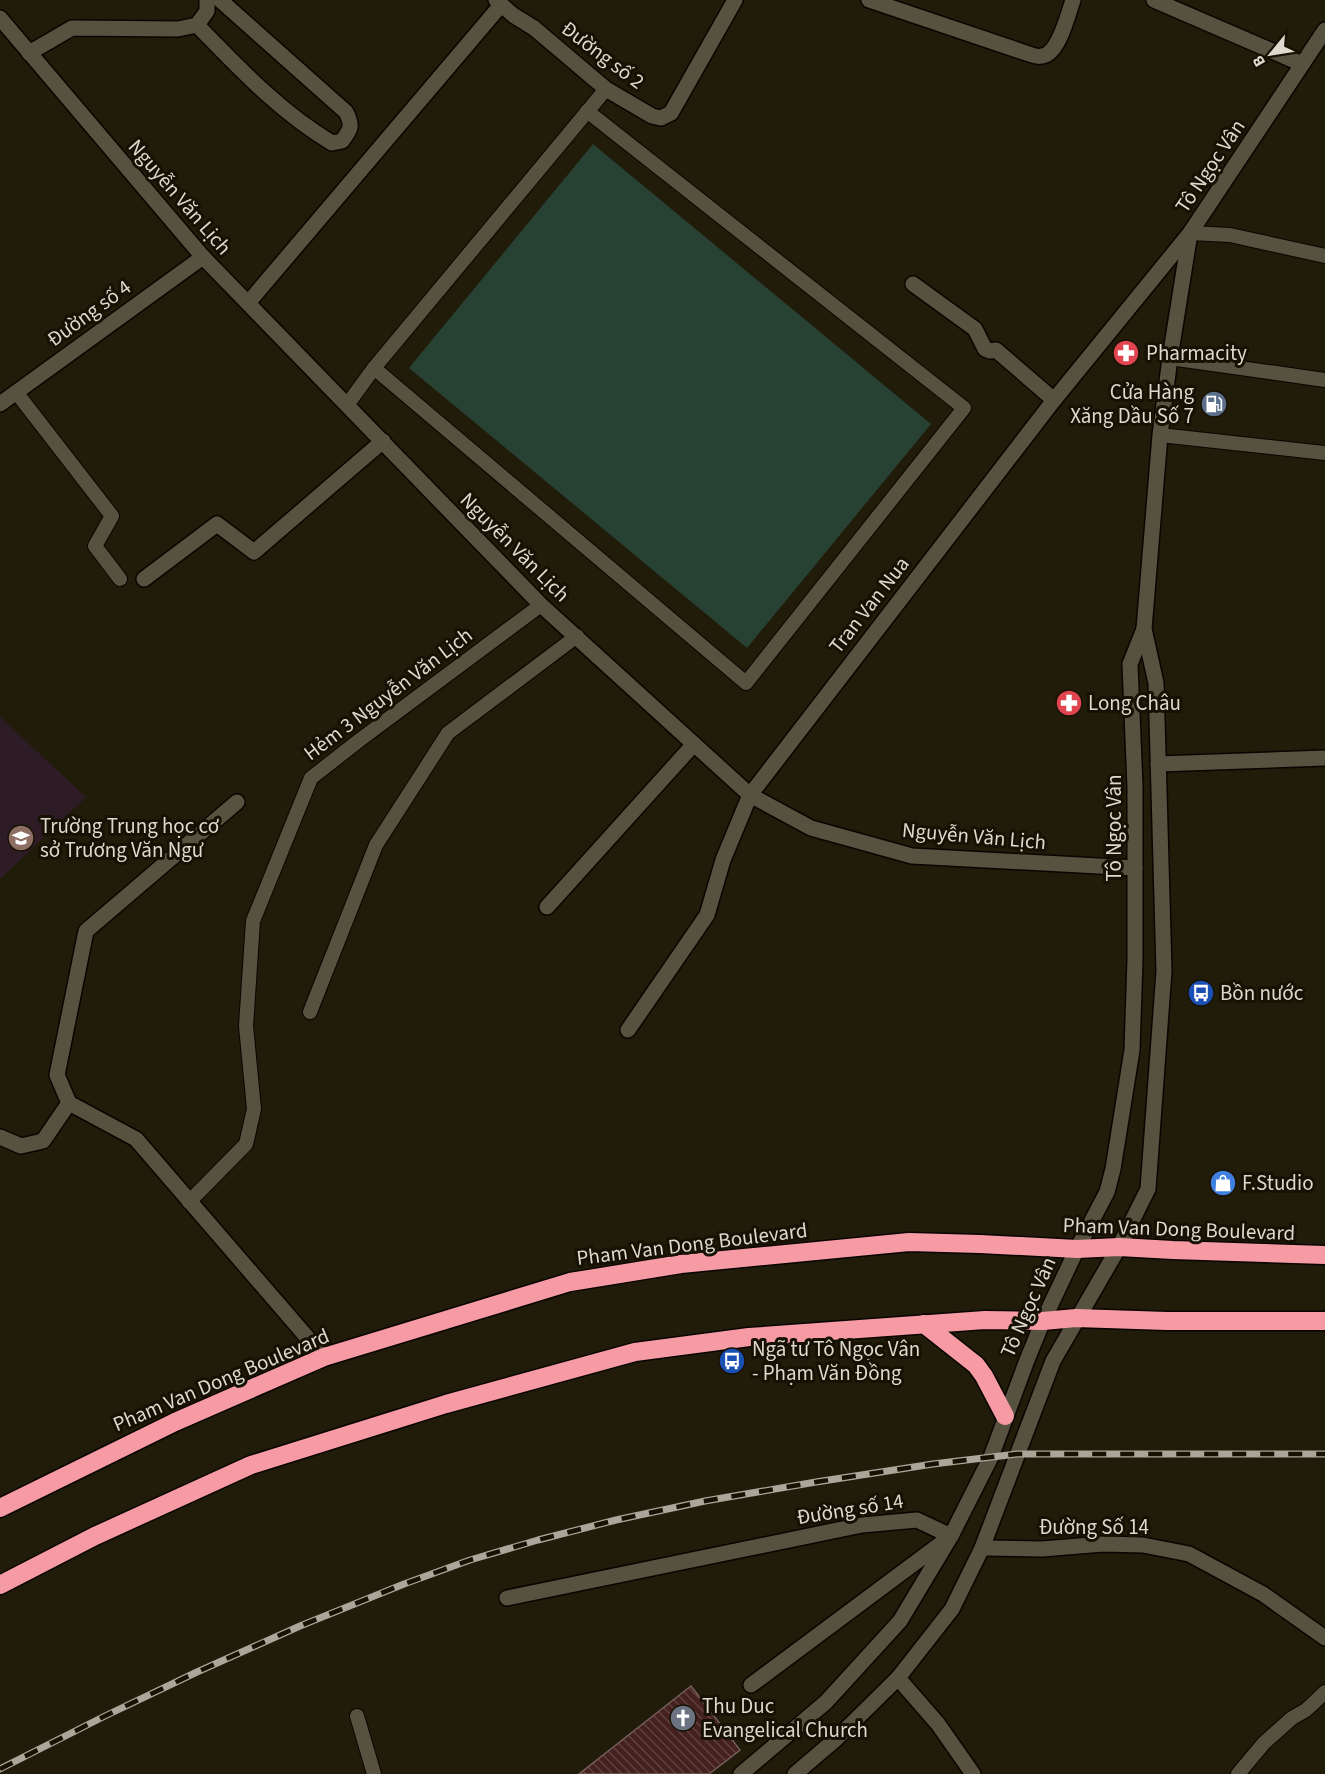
<svg xmlns="http://www.w3.org/2000/svg" width="1325" height="1774" viewBox="0 0 1325 1774" font-family="'Source Sans 3',sans-serif">
<defs>
<pattern id="building-back-hatch" width="6" height="6" patternUnits="userSpaceOnUse" patternTransform="scale(1.5)"><rect width="6" height="6" fill="#44201e"/><path d="M-1 5l2 2M0 0l6 6M5-1l2 2" fill="none" stroke="#5f403e"/></pattern>
</defs>
<rect width="100%" height="100%" fill="#211b0a"/>
<path fill="#2d1c25" d="M0 717 86 797 0 879Z"/>
<path fill="#274133" d="M593 144 931 424 747 648 409 368Z"/>
<path fill="url(#building-back-hatch)" stroke="#745d5b" stroke-width="1.5" d="M691 1686 740 1750 709 1774H579Z"/>
<g fill="none" stroke-linecap="round" stroke-linejoin="round">
<defs>
<g id="lane">
<path d="M1190 233 1230 235 1325 256"/>
<path d="M1170 358 1325 380"/>
<path d="M374 368 746 683 964 408 587 111"/>
<path d="M16 392 112 516 95 546 120 579"/>
<path d="M347 405 374 368 606 89"/>
<path d="M1160 435 1325 453"/>
<path d="M310 1012 376 845 448 733 577 636"/>
<path d="M189 1202 246 1144 254 1109 246 1026 253 921 311 778 361 739 541 605"/>
<path d="M357 1716 374 1774"/>
<path d="M1238 1774 1264 1743 1292 1718 1306 1710 1325 1692"/>
</g>
<g id="street">
<path d="M496 0 513 15 534 28 606 89 652 116 661 118 671 113 735 0"/>
<path d="M869 0 1032 55C1035 56 1039 57 1042 56 1059 54 1068 14 1073 0"/>
<path d="M1154 0 1302 64"/>
<path d="M0 18 203 257 541 605 750 795 811 828 912 856 1135 868"/>
<path d="M197 25C239 68 280 112 332 143L342 141C351 129 353 126 346 112L220 0"/>
<path d="M29 53 72 28 178 29 197 25 207 11V0"/>
<path d="M913 284 975 329 985 349 990 351 996 350 1054 400"/>
<path d="M248 303 501 5"/>
<path d="M0 404 203 257"/>
<path d="M144 579 217 524 254 552 383 441"/>
<path d="M1158 764 1325 758"/>
<path d="M237 802 86 931 57 1075 69 1103 136 1139 324 1357"/>
<path d="M547 907 694 744"/>
<path d="M628 1030 707 915 723 860 750 795 1054 400 1190 233"/>
<path d="M0 1137 21 1146 43 1141 69 1103"/>
<path d="M982 1548 1042 1549 1103 1544 1143 1545 1189 1554 1263 1594 1325 1638"/>
<path d="M507 1598 862 1525 917 1520 951 1536 751 1685"/>
<path d="M898 1678 938 1724 973 1774"/>
</g>
<g id="secondary">
<path d="M741 1774 826 1702 900 1621 951 1536 991 1457 1027 1360 1043 1321 1077 1249 1107 1192 1113 1169 1132 1050 1135 959V787L1130 664 1144 629"/>
<path d="M795 1774 836 1739 898 1678 952 1609 982 1548 1053 1361 1119 1247 1148 1189 1164 971 1156 683 1144 629 1160 435 1170 358 1190 233 1325 30"/>
</g>
<g id="highway">
<path d="M924 1324 976 1365 984 1376 1005 1416"/>
<path d="M0 1508 175 1422 324 1357 570 1282 681 1264 909 1242 980 1244 1077 1249 1119 1247 1173 1250 1325 1255"/>
<path d="M0 1585 95 1536 251 1465 446 1404 635 1352 749 1337 985 1320 1043 1321 1076 1318 1167 1321H1325"/>
</g>
</defs>
<use href="#lane" stroke="#0a0500" stroke-width="16"/>
<use href="#street" stroke="#0a0500" stroke-width="18"/>
<use href="#secondary" stroke="#0a0500" stroke-width="18"/>
<use href="#highway" stroke="#0a0500" stroke-width="21"/>
<use href="#lane" stroke="#57513f" stroke-width="14"/>
<use href="#street" stroke="#57513f" stroke-width="15"/>
<use href="#secondary" stroke="#57513f" stroke-width="15"/>
<use href="#highway" stroke="#f69ba4" stroke-width="18"/>
<defs>
<path id="rail" d="M0 1769 105 1716 197 1672 300 1626 404 1584 470 1560 538 1540 616 1520 705 1501 816 1482 933 1464 1017 1454H1325"/>
</defs>
<use href="#rail" stroke="#aaa69a" stroke-width="7"/>
<use href="#rail" stroke="#171103" stroke-width="4.5" stroke-dasharray="14" stroke-linecap="butt"/>
</g>
<defs>
<symbol id="pharmacy-disc" viewBox="-11 -11 22 22"><circle r="9.5" fill="#e0444e" stroke="#171103"/><path d="M-2-6h4v4h4v4h-4v4h-4v-4h-4v-4h4Z" fill="#fff"/></symbol>
<symbol id="fuel-disc" viewBox="-11 -11 22 22"><circle r="9.5" fill="#5c6f8a" stroke="#171103"/><path d="M-5.5-6h7V0h2V4h1.3V-2.5L3-4.5l.8-.8L6-3V5H2.5V1h-1V6h-7ZM-4.2-4.7v3.2H.2V-4.7Z" fill="#fff"/></symbol>
<symbol id="school-disc" viewBox="-11 -11 22 22"><circle r="9.5" fill="#8d6e63" stroke="#171103"/><path d="M0-5L7-2L0 1L-7-2ZM-4 1L0 2.5L4 1V4Q0 6-4 4Z" fill="#fff"/></symbol>
<symbol id="bus-disc" viewBox="-11 -11 22 22"><circle r="9.5" fill="#1a4fb4" stroke="#171103"/><path d="M-5-6H5V4H4V6H2V4H-2V6H-4V4H-5ZM-3.5-4V0h7V-4ZM-3.5 1.2v1.5H-2V1.2ZM2 1.2v1.5H3.5V1.2Z" fill="#fff"/></symbol>
<symbol id="shop-disc" viewBox="-11 -11 22 22"><circle r="9.5" fill="#3f7fe0" stroke="#171103"/><path d="M-5-2.5h2.3a2.7 3.5 0 0 1 5.4 0H5L5.5 6h-11ZM-1.5-2.5h3a1.5 2.3 0 0 0-3 0Z" fill="#fff"/></symbol>
<symbol id="church-disc" viewBox="-11 -11 22 22"><circle r="9.5" fill="#6b7280" stroke="#171103"/><path d="M-1.2-6h2.4v3.5h3.3v2.4h-3.3V6h-2.4V-.1h-3.3v-2.4h3.3Z" fill="#fff"/></symbol>
</defs>
<g fill-rule="evenodd">
<use href="#pharmacy-disc" x="1111" y="338" width="30" height="30"/>
<use href="#fuel-disc" x="1199" y="389" width="30" height="30"/>
<use href="#pharmacy-disc" x="1054" y="688" width="30" height="30"/>
<use href="#school-disc" x="6" y="823" width="30" height="30"/>
<use href="#bus-disc" x="1186" y="978" width="30" height="30"/>
<use href="#shop-disc" x="1208" y="1168" width="30" height="30"/>
<use href="#bus-disc" x="717" y="1346" width="30" height="30"/>
<use href="#church-disc" x="668" y="1703" width="30" height="30"/>
</g>
<g text-anchor="middle" dominant-baseline="central" stroke-width="6" stroke-linejoin="round" paint-order="stroke">
<g font-size="21" fill="#ddd9cf" stroke="#171103">
<text transform="translate(603 55) rotate(37)">Đường số 2</text>
<text transform="translate(1210 166) rotate(-56)">Tô Ngọc Vân</text>
<text transform="translate(180 197) rotate(49)">Nguyễn Văn Lịch</text>
<text transform="translate(89 313) rotate(-36)">Đường số 4</text>
<text transform="translate(515 547) rotate(45)">Nguyễn Văn Lịch</text>
<text transform="translate(869 605) rotate(-52)">Tran Van Nua</text>
<text transform="translate(388 694) rotate(-37)">Hẻm 3 Nguyễn Văn Lịch</text>
<text transform="translate(1114 828) rotate(-90)">Tô Ngọc Vân</text>
<text transform="translate(974 836) rotate(5)">Nguyễn Văn Lịch</text>
<text transform="translate(1179 1229) rotate(2)">Pham Van Dong Boulevard</text>
<text transform="translate(692 1244) rotate(-7)">Pham Van Dong Boulevard</text>
<text transform="translate(1028 1307) rotate(-66)">Tô Ngọc Vân</text>
<text transform="translate(221 1380) rotate(-23)">Pham Van Dong Boulevard</text>
<text transform="translate(850 1509) rotate(-9)">Đường số 14</text>
<text x="1094" y="1527">Đường Số 14</text>
</g>
<g font-size="21" fill="#ddd9cf" stroke="#171103" text-anchor="start">
<text x="1146" y="353">Pharmacity</text>
<text x="1194" y="392" text-anchor="end">Cửa Hàng<tspan x="1194" dy="24">Xăng Dầu Số 7</tspan></text>
<text x="1088" y="703">Long Châu</text>
<text x="40" y="826">Trường Trung học cơ<tspan x="40" dy="24">sở Trương Văn Ngư</tspan></text>
<text x="1220" y="993">Bồn nước</text>
<text x="1242" y="1183">F.Studio</text>
<text x="752" y="1349">Ngã tư Tô Ngọc Vân<tspan x="752" dy="24">- Phạm Văn Đồng</tspan></text>
<text x="702" y="1706">Thu Duc<tspan x="702" dy="24">Evangelical Church</tspan></text>
</g>
</g>
<g transform="translate(1271 54) rotate(240)" stroke="#171103" stroke-width="4.5" paint-order="stroke">
<path d="M0-4.5L10 22L0 15L-10 22Z" fill="#ddd9cf"/>
<text y="-9" font-size="16" font-weight="bold" text-anchor="middle" fill="#ddd9cf">B</text>
</g>
</svg>
